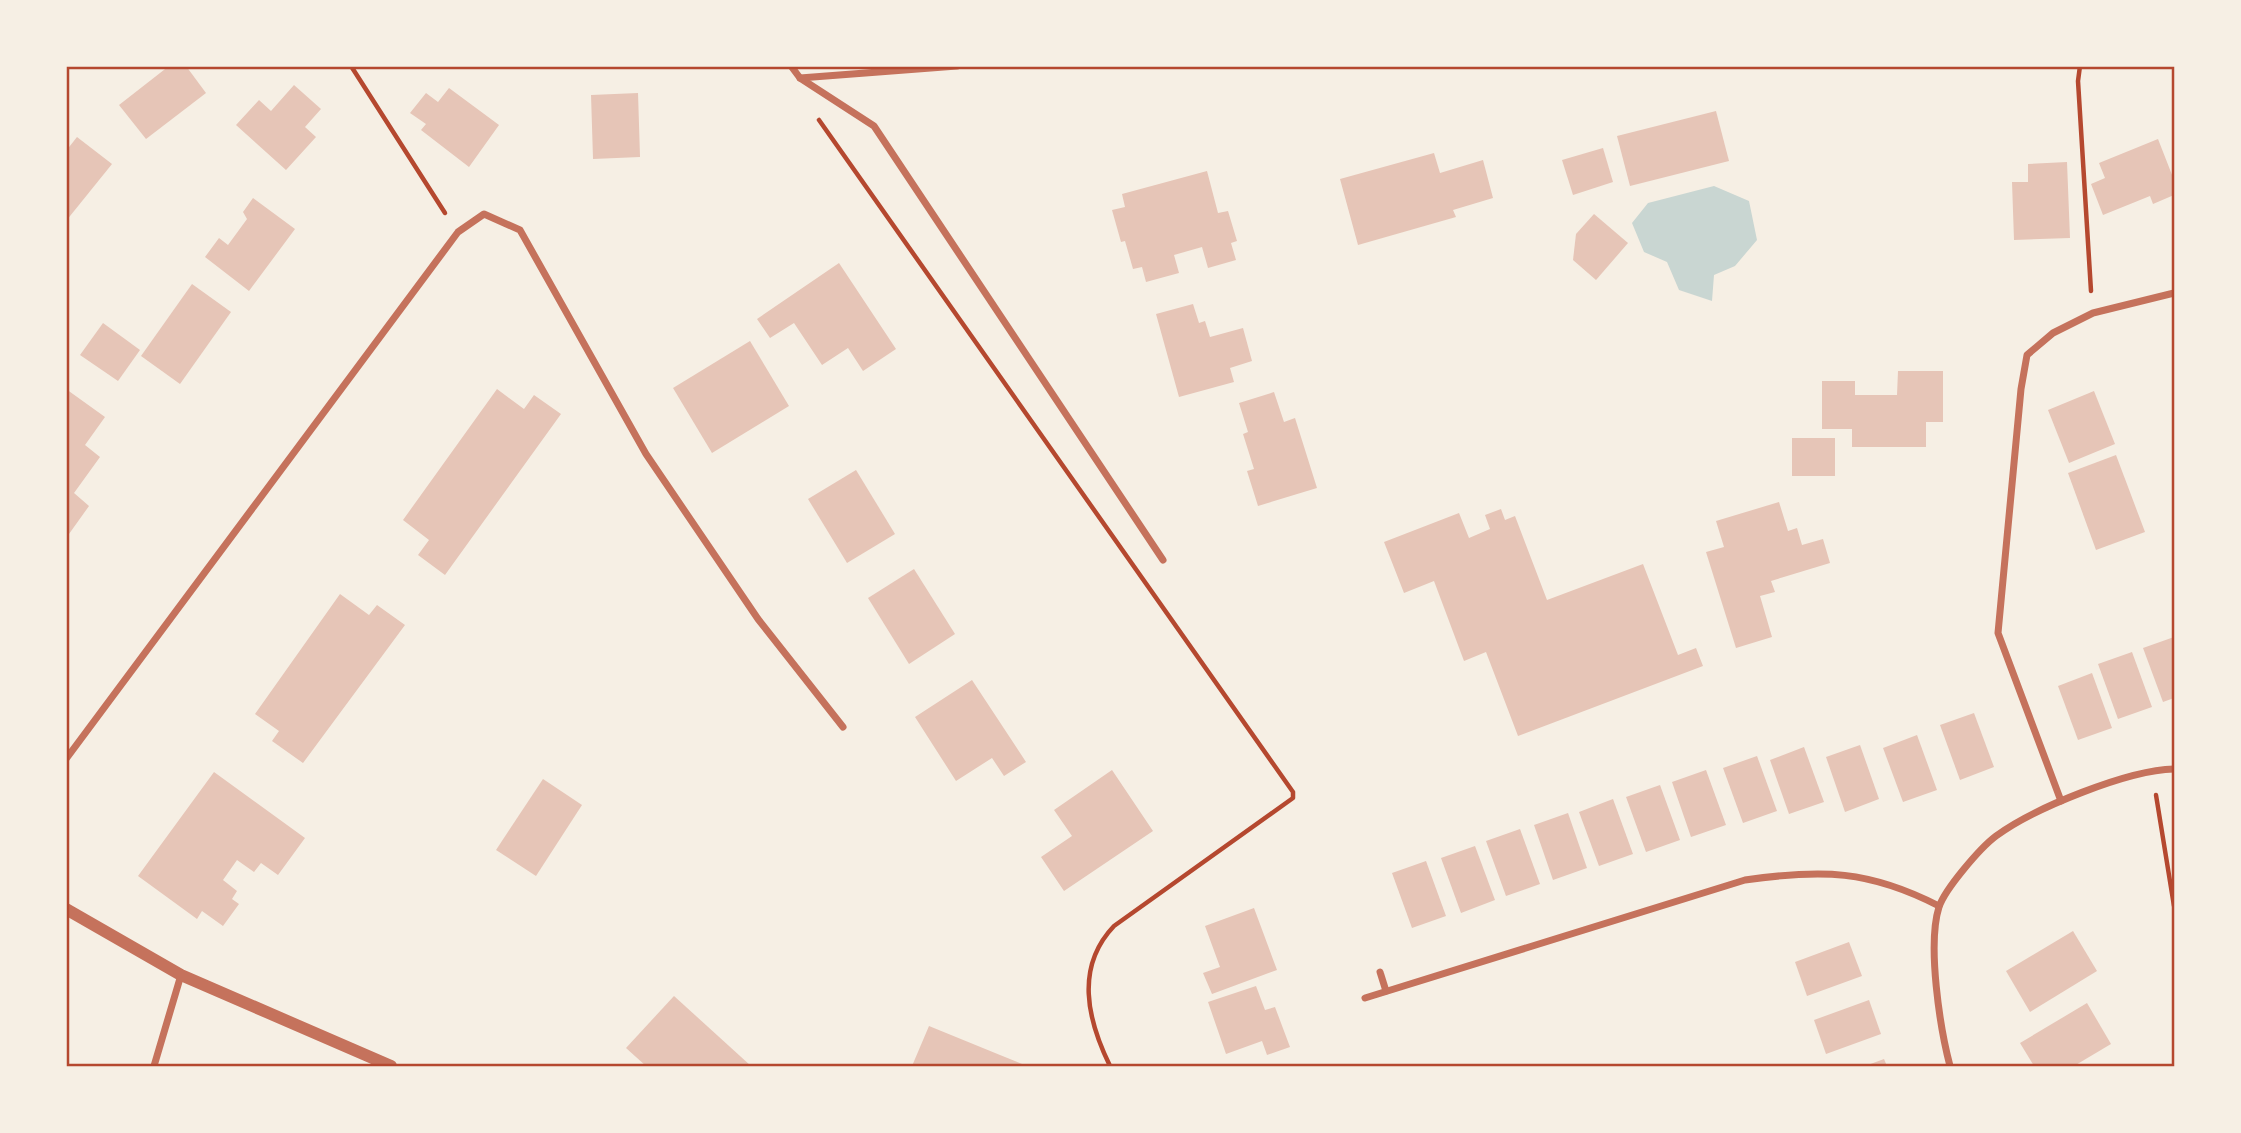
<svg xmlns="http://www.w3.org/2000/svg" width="2241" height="1133" viewBox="0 0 2241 1133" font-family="Arial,sans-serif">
<rect width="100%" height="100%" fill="#f6efe4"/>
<path fill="#c9d6d2" d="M1714 186 1749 201 1757 240 1735 266 1714 275 1712 301 1679 290 1667 262 1644 252 1632 223 1648 203Z"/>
<g fill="#e6c5b7">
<path d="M169 66H186L206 93 146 139 119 105Z"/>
<path d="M294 85 321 109 305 127 316 137 286 170 236 125 259 100 271 111Z"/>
<path d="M449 88 499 125 469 167 421 130 426 124 410 113 426 93 438 102Z"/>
<path d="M638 93 640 157 593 159 591 95Z"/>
<path d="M1716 111 1729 161 1630 186 1617 136Z"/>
<path d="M77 137 112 164 66 221V151Z"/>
<path d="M2158 139 2174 180V195L2153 204 2150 196 2103 215 2091 184 2105 178 2099 163Z"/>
<path d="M1603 148 1613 182 1573 195 1562 160Z"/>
<path d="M1434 153 1440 173 1483 160 1493 198 1453 210 1456 217 1358 245 1340 179Z"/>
<path d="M2067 162 2070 238 2014 240 2012 182H2028V164Z"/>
<path d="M1207 171 1218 213 1228 211 1237 241 1231 243 1236 260 1208 268 1202 247 1174 255 1179 273 1146 282 1142 267 1133 269 1125 241 1121 242 1112 210 1125 207 1122 194Z"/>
<path d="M253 198 295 229 249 291 205 257 219 238 228 245 247 219 243 212Z"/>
<path d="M1594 214 1628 243 1596 280 1573 260 1576 234Z"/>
<path d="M839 263 896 349 863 371 848 348 822 365 794 323 770 338 757 319Z"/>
<path d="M192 284 231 312 180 384 141 356Z"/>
<path d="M1193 304 1199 323 1205 321 1210 337 1243 328 1252 361 1230 368 1234 382 1179 397 1156 314Z"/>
<path d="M103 323 140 350 118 381 80 355Z"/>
<path d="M750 341 789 406 712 453 673 388Z"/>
<path d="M1898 371H1943V422H1926V447H1852V429H1822V381H1855V395H1897Z"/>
<path d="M66 389 105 417 85 445 100 457 74 493 89 506 69 534Z"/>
<path d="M497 389 524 409 534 395 561 414 445 575 418 555 429 540 403 520Z"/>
<path d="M2094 391 2115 444 2069 463 2048 410Z"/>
<path d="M1274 392 1284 422 1295 418 1317 488 1258 506 1247 471 1254 469 1243 434 1248 432 1239 403Z"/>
<rect x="1792" y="438" width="43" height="38"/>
<path d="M2116 455 2145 532 2096 550 2068 473Z"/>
<path d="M856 470 895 534 847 563 808 499Z"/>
<path d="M1779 502 1788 531 1797 528 1802 545 1823 539 1830 563 1771 581 1775 592 1760 596 1772 637 1736 648 1706 552 1724 547 1716 521Z"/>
<path d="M1501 509 1505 520 1515 516 1547 600 1643 564 1678 655 1696 648 1703 666 1518 736 1486 652 1464 661 1434 581 1404 593 1384 542 1459 513 1469 538 1490 529 1485 515Z"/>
<path d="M914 569 955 634 909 664 868 598Z"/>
<path d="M340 594 369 615 377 605 405 625 303 763 272 741 279 731 255 714Z"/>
<path d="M2174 637V698L2163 702 2143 648Z"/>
<path d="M2132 652 2152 707 2118 719 2098 664Z"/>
<path d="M2092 673 2112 728 2078 740 2058 686Z"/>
<path d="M972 680 1026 762 1004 776 992 758 956 781 915 717Z"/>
<path d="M1974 713 1994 767 1960 780 1940 725Z"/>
<path d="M1917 735 1937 790 1903 802 1883 748Z"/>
<path d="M1860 745 1879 799 1845 812 1826 757Z"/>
<path d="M1804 747 1824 802 1789 814 1770 760Z"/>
<path d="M1757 756 1777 811 1743 823 1723 768Z"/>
<path d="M1112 770 1153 831 1064 891 1041 857 1072 836 1054 810Z"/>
<path d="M1706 770 1726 825 1691 837 1672 782Z"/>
<path d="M214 772 305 838 278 875 261 863 254 872 237 860 223 880 237 891 232 899 239 904 223 926 202 911 197 919 138 876Z"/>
<path d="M543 779 582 805 536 876 496 850Z"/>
<path d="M1660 785 1680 840 1646 852 1626 797Z"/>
<path d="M1613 799 1633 854 1599 866 1579 812Z"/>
<path d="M1568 813 1587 868 1553 880 1534 825Z"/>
<path d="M1520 829 1540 884 1506 896 1486 841Z"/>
<path d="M1475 846 1495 900 1461 913 1441 858Z"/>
<path d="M1426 861 1446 916 1412 928 1392 873Z"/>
<path d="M1254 908 1277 970 1212 994 1203 973 1220 967 1205 926Z"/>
<path d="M2073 931 2097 971 2030 1012 2006 971Z"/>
<path d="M1849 942 1862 976 1807 996 1795 962Z"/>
<path d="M1256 986 1265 1010 1275 1007 1290 1047 1267 1055 1262 1041 1226 1054 1208 1002Z"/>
<path d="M674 996 751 1066H646L626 1048Z"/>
<path d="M1869 1000 1881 1034 1826 1054 1814 1020Z"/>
<path d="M2087 1003 2111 1044 2074 1066H2034L2020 1043Z"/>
<path d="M929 1026 1000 1055 1027 1066H912Z"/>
<path d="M1884 1059 1887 1066H1865Z"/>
</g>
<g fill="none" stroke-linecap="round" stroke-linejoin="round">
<g stroke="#b5482f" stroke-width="4.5">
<path d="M351 66 445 213"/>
<path d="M2080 66 2078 81 2091 291"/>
<path d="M819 120 1293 792V798L1114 926C1075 967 1087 1019 1110 1066"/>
<path d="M2156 795 2174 906"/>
</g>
<g stroke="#c5725c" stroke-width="7">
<path d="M791 66 800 78 874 126 1163 560"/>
<path d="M800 78 957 66"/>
<path d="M66 759 458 232 484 214 520 230 646 454 758 619 843 727"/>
<path d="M2061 801 1998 633 2021 389 2027 355 2053 333 2093 313 2174 293"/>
<path d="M1380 972 1386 991"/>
<path d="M1365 998 1745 880C1822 869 1869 870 1939 906"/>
<path d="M154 1066 181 975"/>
<path d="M1950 1066C1940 1028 1927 945 1939 907 1945 889 1980 848 1996 836 2034 808 2128 770 2174 769"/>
</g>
<path stroke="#c5725c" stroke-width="12" d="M66 909 181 975 391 1066"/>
</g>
<rect width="2241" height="1133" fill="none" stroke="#f6efe4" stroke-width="136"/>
<rect x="68" y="68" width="2105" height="997" fill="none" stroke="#b5482f" stroke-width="2.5"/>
</svg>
